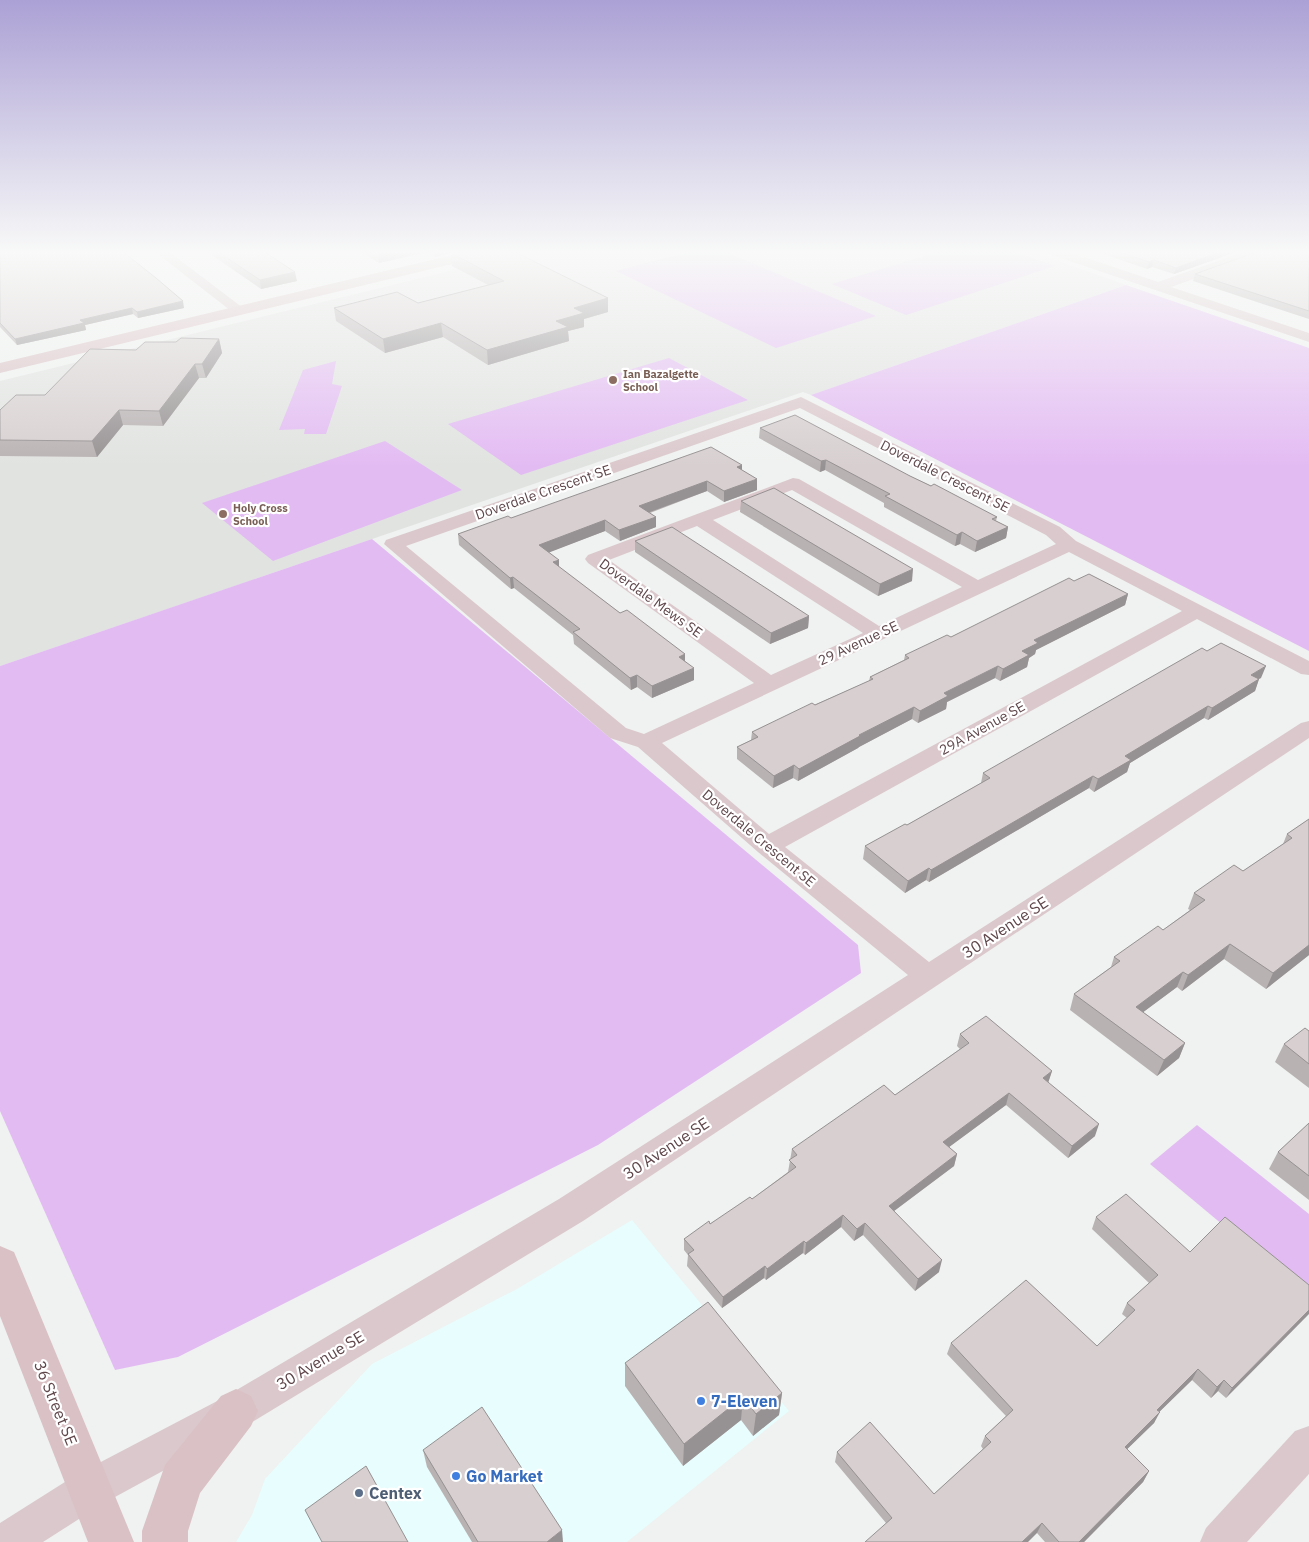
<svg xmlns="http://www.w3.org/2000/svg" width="1309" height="1542" viewBox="0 0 1309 1542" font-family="'IBM Plex Sans',sans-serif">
<rect width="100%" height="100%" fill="#eff2f0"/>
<path fill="#e8fdfd" d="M632 1220 789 1411 627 1542H236L252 1515 265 1479 372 1364 517 1289Z"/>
<path fill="#e1e3e1" d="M531 251H1030L1126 285 811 395 803 392 0 666V381Z"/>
<g fill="#e3bbf3">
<path d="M692 251H724L876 316 776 348 616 271Z"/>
<path d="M941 251H1012L1055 266 906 315 832 284Z"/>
<path d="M1126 285 1309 348V651L811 395Z"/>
<path d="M669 358 748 400 521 475 448 424Z"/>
<path d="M336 361 332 384 342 386 326 434H304L305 429 279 430 303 370Z"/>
<path d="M385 441 462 490 273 561 202 503Z"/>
<path d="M372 539 858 945 861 973 598 1145 178 1357 115 1370 0 1111V666Z"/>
<path d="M1197 1125 1309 1214V1297L1150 1164Z"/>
</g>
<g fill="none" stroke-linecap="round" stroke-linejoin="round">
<g fill="#dbc8cc" fill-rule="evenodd">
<path d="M154 251H168L247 311 240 315 235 314Z"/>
<path d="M1047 251H1066L1158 282 1246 251H1265L1263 254 1171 287 1309 333V342L1049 254Z"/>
<path d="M801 397 1060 527 1076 541 1309 661V675L1301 674 1197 619 785 847 929 962 1301 723 1309 721V738L583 1221 249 1424 104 1503 43 1542H0V1523L76 1475 223 1398 559 1199 908 975 758 852 638 747 610 738 384 544 386 540ZM800 408 1046 535 1056 544 978 580 799 479 793 478 588 555 585 559 588 563 754 683 644 734 626 728 406 546ZM792 490 962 587 879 626 713 520ZM697 526 863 633 771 675 609 560ZM1069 552 1182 611 769 834 662 743Z"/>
<path d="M1309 1426V1474L1247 1542H1200L1206 1528 1295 1431Z"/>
</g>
<g fill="#dac1c5" fill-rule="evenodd">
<path d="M469 251H496L489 255 0 373V363Z"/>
<path d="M0 1246 14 1252 134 1542H88L0 1316Z"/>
<path d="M236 1389 251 1396 258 1411 251 1426 200 1493 188 1531V1542H142V1531L165 1465 221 1396Z"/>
</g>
</g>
<g fill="#b9b2b3">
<path d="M0 251 184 308 138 318 133 314 85 325 86 330 17 345 0 327Z"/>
<path d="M206 251H263L297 281 261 289Z"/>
<path d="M359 251H513L608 298V312L584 319V327L568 331 569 341 488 365 443 337 385 353 336 321 334 308 418 303 488 285 452 266 451 253 435 257 427 252 379 263Z"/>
<path d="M1095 251H1239L1174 274 1152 267 1147 269Z"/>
<path d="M1309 251V319L1193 281 1195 274Z"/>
<path d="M219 339 222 353 206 378H199L163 426 123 425 97 457 0 456V410L45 395 136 350 176 342Z"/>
<path d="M760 428 910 476 997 517 996 521 1008 527 1006 538 975 552 960 544 955 546 884 507V503L825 470 820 472 759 438Z"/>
<path d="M742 465V470L757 490 724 502 707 491 650 513 656 517V527L620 541 605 531 549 552 559 567 620 613 685 654V661L694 680 652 698 637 687 631 690 574 644 573 635 514 588 511 589 459 545 458 534 511 518Z"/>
<path d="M741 501 912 581 878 596 740 512Z"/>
<path d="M635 541 809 616 808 628 770 644 635 552Z"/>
<path d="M1074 581 1128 594 1125 605 1036 650 1035 654 1029 658 1027 667 1000 681 995 678 947 702 946 709 918 723 912 719 859 747 858 748 798 781 793 778 773 788 737 759V747L751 740 752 732 869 681 870 677 904 660 905 655 951 637Z"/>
<path d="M1261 678 1259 679 1255 691 1208 720 1204 718 1130 763 1127 772 1094 792 1089 788 929 882 926 880 905 893 863 859 865 846 907 825 981 783 983 773Z"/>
<path d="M1309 819V955L1266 989 1224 959 1182 991 1177 987 1143 1012 1185 1043 1179 1058 1157 1076 1070 1010 1074 994 1111 967 1114 957 1163 930 1190 910 1188 909 1194 893 1243 871 1283 844 1287 834Z"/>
<path d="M1309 1031V1088L1275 1062 1284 1044Z"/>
<path d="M960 1034 1052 1071 1048 1083 1095 1136 1068 1158 1006 1105 949 1147 957 1154 954 1166 894 1211 939 1272 915 1291 863 1235 854 1241 841 1227 805 1255 803 1253 766 1280 764 1278 722 1308 687 1266 688 1255 684 1250V1239L752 1199 788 1172 792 1149 895 1095 960 1049 957 1046Z"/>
<path d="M1309 1123V1200L1269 1169 1278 1152Z"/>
<path d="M1096 1217 1190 1252 1309 1285 1226 1398 1218 1391 1211 1398 1192 1380 1159 1412 1154 1423 1127 1449 1149 1471 1143 1482 1084 1542H1045L1037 1533 886 1523 835 1462 837 1452 934 1494 983 1449 981 1446 985 1436 1006 1416 947 1354 951 1343 1097 1346 1127 1318 1122 1314 1127 1303 1149 1283 1092 1229Z"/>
<path d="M625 1363 782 1393 779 1415 753 1436 741 1420 683 1466 625 1386Z"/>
<path d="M423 1450 563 1542H472L427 1467Z"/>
</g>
<g fill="#969192">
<path d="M381 251H427V252L379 263 378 252Z"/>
<path d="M435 251H459L435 257Z"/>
<path d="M1222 251H1239L1174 274 1176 268Z"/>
<path d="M1154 260 1152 267 1147 269 1149 262Z"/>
<path d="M295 272 297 281 261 289 260 280Z"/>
<path d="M608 298V312L584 319V327L568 331 569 341 488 365 487 350 556 321 574 308Z"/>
<path d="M183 301 184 308 138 318 137 312Z"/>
<path d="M132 308 133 314 85 325 86 330 17 345 15 339 80 320Z"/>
<path d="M441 323 443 337 385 353 383 339Z"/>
<path d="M219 339 222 353 206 378 202 364Z"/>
<path d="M195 364 199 378 163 426 159 411Z"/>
<path d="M119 410 123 425 97 457 92 441Z"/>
<path d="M826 460 825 470 820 472 821 461Z"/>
<path d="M742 465V475L737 467Z"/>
<path d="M757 479V490L724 502V491Z"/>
<path d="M707 481V491L639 516V506Z"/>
<path d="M656 517V527L620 541 619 530Z"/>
<path d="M605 520V531L540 556 539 545Z"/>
<path d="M1008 527 1006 538 975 552 977 541Z"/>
<path d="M962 532 960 544 955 546 957 535Z"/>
<path d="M559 560V571L553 562Z"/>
<path d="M913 569 912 581 878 596 880 584Z"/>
<path d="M513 577 514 588 511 589 510 578Z"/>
<path d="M1128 594 1125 605 1036 650 1035 654 1029 658 1027 667 1000 681 1003 669 1034 640Z"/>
<path d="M809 616 808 628 770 644 771 633Z"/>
<path d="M685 654V666L679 657Z"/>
<path d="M998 666 995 678 947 702 946 709 918 723 920 711 944 693Z"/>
<path d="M1266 666 1261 678 1259 679 1255 691 1208 720 1212 708 1251 675Z"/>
<path d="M694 668V680L652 698V686Z"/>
<path d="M637 675V687L631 690 630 678Z"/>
<path d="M1208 706 1204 718 1130 763 1127 772 1094 792 1098 779 1125 756Z"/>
<path d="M914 707 912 719 859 747 858 748 798 781 799 769 859 735Z"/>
<path d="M794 765 793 778 773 788 774 776Z"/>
<path d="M1093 776 1089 788 929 882 931 870Z"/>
<path d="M929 868 926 880 905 893 908 881Z"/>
<path d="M1230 944 1224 959 1182 991 1188 975Z"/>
<path d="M1309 945V955L1266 989 1273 973Z"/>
<path d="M1183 972 1177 987 1130 1022 1136 1007Z"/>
<path d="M1185 1043 1179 1058 1157 1076 1164 1060Z"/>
<path d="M1052 1071 1048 1083 1043 1078Z"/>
<path d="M1009 1093 1006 1105 941 1153 943 1142Z"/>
<path d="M1099 1124 1095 1136 1068 1158 1072 1146Z"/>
<path d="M957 1154 954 1166 886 1217 889 1206Z"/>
<path d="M843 1215 841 1227 805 1255 806 1243Z"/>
<path d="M865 1223 863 1235 854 1241 857 1229Z"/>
<path d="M804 1241 803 1253 766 1280 767 1269Z"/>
<path d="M942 1260 939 1272 915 1291 918 1279Z"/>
<path d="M765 1266 764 1278 722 1308 723 1297Z"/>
<path d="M1309 1310V1314L1226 1398 1232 1388Z"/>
<path d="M1198 1369 1192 1380 1151 1420 1157 1410Z"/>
<path d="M1224 1380 1218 1391 1211 1398 1217 1387Z"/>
<path d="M782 1393 779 1415 753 1436 756 1414Z"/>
<path d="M743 1397 741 1420 683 1466 684 1444Z"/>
<path d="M1160 1412 1154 1423 1119 1457 1125 1447Z"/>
<path d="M1149 1471 1143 1482 1084 1542H1079Z"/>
<path d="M1042 1523 1037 1533 1028 1542H1022Z"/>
<path d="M562 1530 563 1542H547Z"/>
</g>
<g fill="#d7cfd0" stroke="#969192">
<path d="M0 251H122L156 278 183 301 137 312 132 308 80 320 84 323 15 339 0 323Z"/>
<path d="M217 251H263L295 272 260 280Z"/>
<path d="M457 251H513L608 298 574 308 584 313 556 321 568 327 487 350 441 323 383 339 334 308 397 292 418 303 504 281 451 253Z"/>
<path d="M1117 251H1222L1176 268 1154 260 1149 262Z"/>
<path d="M1259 251H1309V311L1195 274Z"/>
<path d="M181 338 219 339 202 364H195L159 411 119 410 92 441 0 440V410L16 395H45L90 349 136 350 145 342H176Z"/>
<path d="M795 415 910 476 931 486 934 484 997 517 992 519 1008 527 977 541 962 532 957 535 885 496 890 494 826 460 821 461 760 428Z"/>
<path d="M711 447 742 465 737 467 757 479 724 491 707 481 639 506 656 517 619 530 605 520 539 545 559 560 553 562 620 613 627 610 685 654 679 657 694 668 652 686 637 675 630 678 573 632 580 629 513 577 510 578 458 534 508 516 511 518Z"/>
<path d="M774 488 913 569 880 584 741 501Z"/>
<path d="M672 527 809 616 771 633 635 541Z"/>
<path d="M1089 574 1128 594 1034 640 1038 643 1022 651 1029 655 1003 669 998 666 944 693 948 696 920 711 914 707 859 735 860 736 799 769 794 765 774 776 737 747 758 737 752 732 812 703 815 705 873 679 870 677 909 658 905 655 947 635 951 637 1069 578 1074 581Z"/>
<path d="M1221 643 1266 666 1251 675 1259 679 1212 708 1208 706 1125 756 1131 760 1098 779 1093 776 931 870 929 868 908 881 865 846 905 824 907 825 990 778 983 773 1202 648 1207 651Z"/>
<path d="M1309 819V945L1273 973 1230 944 1188 975 1183 972 1136 1007 1185 1043 1164 1060 1074 994 1120 961 1114 957 1158 926 1163 930 1205 900 1194 893 1234 865 1243 871 1292 838 1287 834Z"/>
<path d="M986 1016 1052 1071 1043 1078 1099 1124 1072 1146 1009 1093 943 1142 957 1154 889 1206 942 1260 918 1279 865 1223 857 1229 843 1215 806 1243 804 1241 767 1269 765 1266 723 1297 688 1254 694 1250 684 1239 709 1221 710 1224 750 1197 752 1199 796 1167 789 1160 797 1155 792 1149 884 1085 895 1095 969 1043 960 1034Z"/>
<path d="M1305 1028 1309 1031V1064L1284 1044Z"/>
<path d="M1309 1123V1176L1278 1152Z"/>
<path d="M1126 1194 1190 1252 1225 1217 1309 1285V1310L1232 1388 1224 1380 1217 1387 1198 1369 1157 1410 1160 1412 1125 1447 1149 1471 1079 1542H1059L1042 1523 1022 1542H865L892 1518 837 1452 870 1422 934 1494 991 1442 985 1436 1013 1410 951 1343 1026 1280 1097 1346 1135 1310 1127 1303 1158 1275 1096 1217Z"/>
<path d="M708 1302 782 1393 756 1414 743 1397 684 1444 625 1363Z"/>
<path d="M482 1407 562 1530 547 1542H478L423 1450Z"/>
<path d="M366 1466 408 1542H322L305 1510Z"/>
</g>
<linearGradient id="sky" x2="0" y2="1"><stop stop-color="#aca1d5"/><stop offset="0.54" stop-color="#f8f9f8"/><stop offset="1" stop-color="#f8f9f8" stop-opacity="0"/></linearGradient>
<rect width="1309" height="467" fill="url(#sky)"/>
<g fill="#8d6e63" stroke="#fff" stroke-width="2">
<circle cx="613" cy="380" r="5"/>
<circle cx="223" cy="514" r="5"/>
</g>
<g fill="#3f7fe0" stroke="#fff" stroke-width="2">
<circle cx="701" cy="1401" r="5"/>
<circle cx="456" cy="1476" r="5"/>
</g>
<circle fill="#5c6f8a" stroke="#fff" stroke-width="2" cx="359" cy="1493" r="5"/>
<g text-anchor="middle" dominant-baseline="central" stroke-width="4.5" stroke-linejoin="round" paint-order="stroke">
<g font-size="11" font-weight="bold" fill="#785e54" stroke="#fff" text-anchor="start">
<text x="623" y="374">Ian Bazalgette<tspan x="623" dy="13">School</tspan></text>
<text x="233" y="508">Holy Cross<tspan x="233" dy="13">School</tspan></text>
</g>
<g font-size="14" fill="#5f464b" stroke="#fff">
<text transform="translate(945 476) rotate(27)">Doverdale Crescent SE</text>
<text transform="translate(543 492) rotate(-19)">Doverdale Crescent SE</text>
<text transform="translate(651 598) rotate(36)">Doverdale Mews SE</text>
<text transform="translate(858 643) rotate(-25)">29 Avenue SE</text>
<text transform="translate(982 728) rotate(-29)">29A Avenue SE</text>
<text transform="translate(759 838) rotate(40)">Doverdale Crescent SE</text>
</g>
<g font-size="16" fill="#5f464b" stroke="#fff">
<text transform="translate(1005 927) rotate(-33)">30 Avenue SE</text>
<text transform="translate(666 1148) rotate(-33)">30 Avenue SE</text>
<text transform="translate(320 1360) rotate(-31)">30 Avenue SE</text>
<text transform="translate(56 1403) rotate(68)">36 Street SE</text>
</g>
<g font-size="16" font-weight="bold" fill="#366cbe" stroke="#fff" text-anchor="start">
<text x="711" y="1401">7-Eleven</text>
<text x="466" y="1476">Go Market</text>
</g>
<g font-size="16" font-weight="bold" fill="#4e5e75" stroke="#fff" text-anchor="start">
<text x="369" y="1493">Centex</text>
</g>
</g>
</svg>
